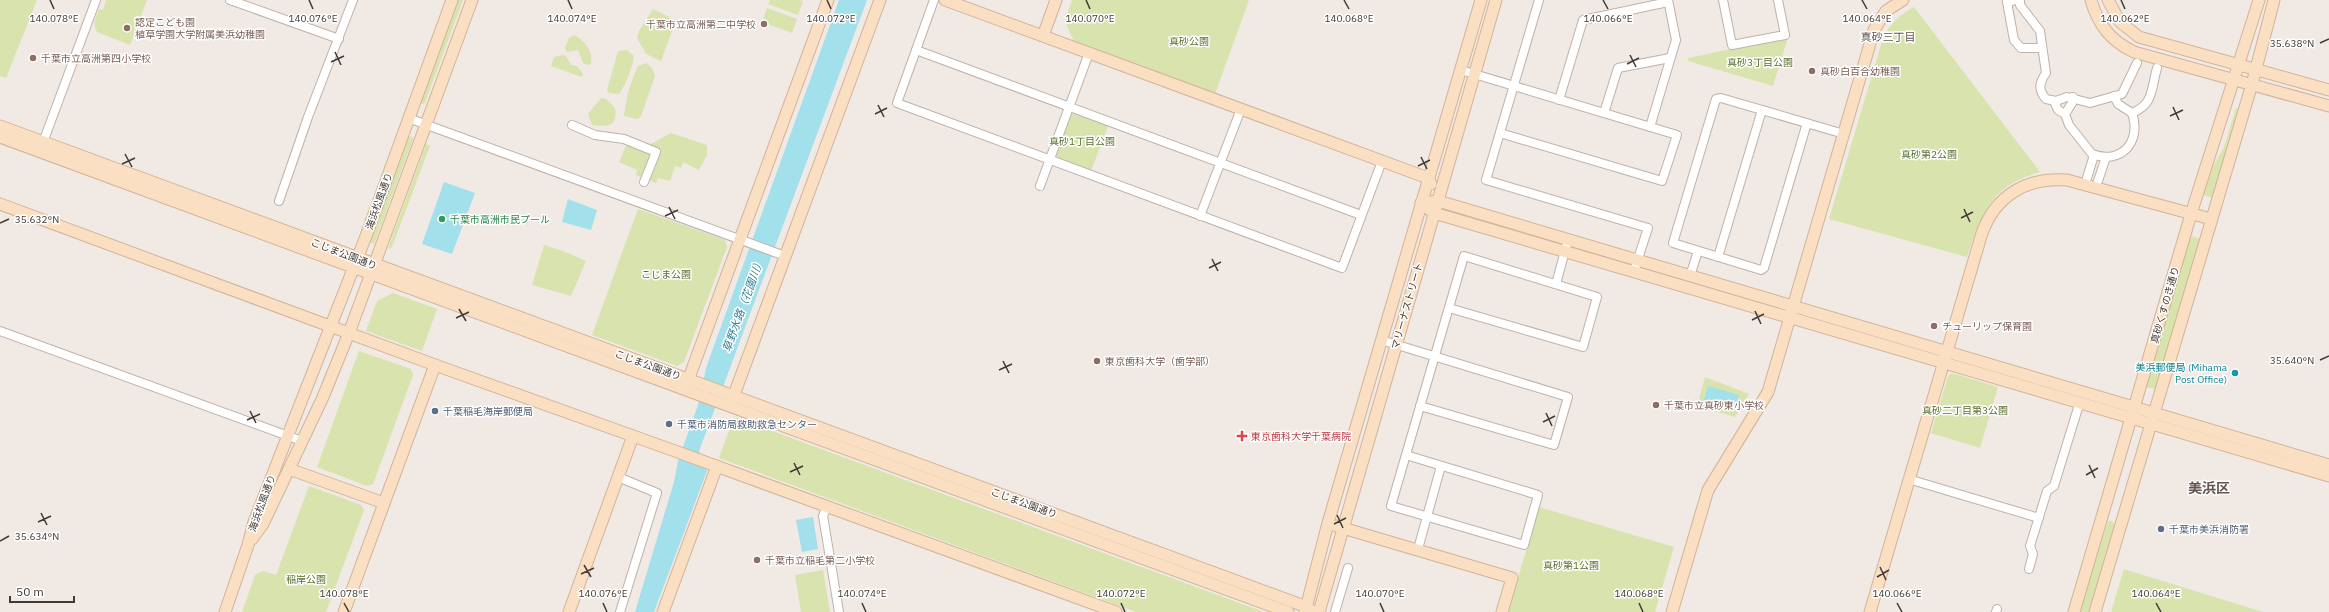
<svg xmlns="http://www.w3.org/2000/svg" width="2329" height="612" viewBox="0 0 2329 612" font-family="'IBM Plex Sans','Noto Sans JP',sans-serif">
<rect width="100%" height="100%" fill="#f1e9e4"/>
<g fill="#d9e3ae">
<path d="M0 0H37L6 78 0 76Z"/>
<path d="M106 0H147L130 45 97 32C92 22 96 20 99 9L103 10Z"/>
<path d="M458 0H463L425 103 422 104 420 102Z"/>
<path d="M770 0H800L803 1 798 15 768 4Z"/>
<path d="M1072 0H1249L1215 94 1074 42 1065 21Z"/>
<path d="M1914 7 2040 172C1991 185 1982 213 1967 257L1829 219 1884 35C1892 23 1900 14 1914 7Z"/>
<path d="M767 8 797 19 792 33 762 22Z"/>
<path d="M653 9 673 19 675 23 661 61 646 54 637 38 639 31Z"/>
<path d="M574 35C584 40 594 52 591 64L587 65 583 63 578 50 567 52 565 48 569 38Z"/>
<path d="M1788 37 1773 86 1688 61V58Z"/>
<path d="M627 50 634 56C632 69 626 84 619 94L609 93 607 90 618 51Z"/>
<path d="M563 55 566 56 571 65 577 66 583 74 582 77 551 66 554 57Z"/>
<path d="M646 63 652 68 655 76 641 116 638 119 624 116C626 98 630 83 638 66Z"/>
<path d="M601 98 606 99 615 108C618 127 608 127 592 125L588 114Z"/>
<path d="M2236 108 2239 109 2212 198 2202 194 2208 177 2224 147Z"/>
<path d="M1073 114 1108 126 1091 171 1058 159 1056 155 1070 115Z"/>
<path d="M671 133 707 145V155L699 170 683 162 681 168 675 166 670 181 658 178 656 183 636 175 637 170 619 162 626 146 633 139 649 145Z"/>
<path d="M412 136 413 139 374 244 369 242 407 138Z"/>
<path d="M426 144 430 146 392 247 388 249Z"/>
<path d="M638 209 725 240 727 247 684 362 677 366 592 335Z"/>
<path d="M2190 236 2200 239 2156 389 2146 387Z"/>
<path d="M544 245 563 251 586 261 571 296 532 285Z"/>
<path d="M393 293 437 309 422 351 366 331 377 301Z"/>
<path d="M359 351 411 369 413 375 373 484 367 486 317 467Z"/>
<path d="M1952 373 1998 387 1980 448 1931 433 1948 376Z"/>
<path d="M1705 377 1749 394 1735 417 1697 406Z"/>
<path d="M734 417 1264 612H1136L719 458Z"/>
<path d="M309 486 361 505 364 510 326 612H242L255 575 263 571 276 575Z"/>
<path d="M1539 507 1674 547 1655 612H1508Z"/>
<path d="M2108 521H2112L2115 526 2090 612H2079Z"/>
<path d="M2124 569 2263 612H2111Z"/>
<path d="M823 570 830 612H801L795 575Z"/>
</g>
<g fill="#a2e0eb">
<path d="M839 0H867L699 451 707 471 654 612H635L674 482 678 461 698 405 706 368Z"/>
<path d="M444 182 475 193 452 254 422 244Z"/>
<path d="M568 199 597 210 591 230 562 222Z"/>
<path d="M1708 386 1739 395 1734 411 1703 402Z"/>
<path d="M813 517 818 549 802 552 796 520Z"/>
</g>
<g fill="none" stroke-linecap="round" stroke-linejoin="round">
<defs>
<g id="street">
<path d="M230 0 339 39"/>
<path d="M934 0 897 103 1342 268 1382 161"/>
<path d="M1539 0 1486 180 1648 228 1634 271"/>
<path d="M1723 0 1732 45 1785 35 1778 0"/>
<path d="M2016 0 2007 2 2014 40 2021 48H2042"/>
<path d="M2020 0V5L2040 31 2046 73C2039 83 2038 90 2046 99L2056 101 2067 97 2090 103 2122 94 2137 63"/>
<path d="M916 50 1361 215"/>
<path d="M1461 70 1677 135 1662 181 1500 133"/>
<path d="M2114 96 2118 104 2132 113C2154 104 2151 89 2157 68"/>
<path d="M2073 97 2072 103 2065 114 2069 125 2092 154C2121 165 2142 142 2132 113"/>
<path d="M1559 100 1583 20 1668 2"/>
<path d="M2054 101 2058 110 2065 114"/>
<path d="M1604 113 1618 68 1670 58"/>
<path d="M408 118 785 256"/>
<path d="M1807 123 1764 268 1761 270 1673 243 1716 99 1721 98 1844 134"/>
<path d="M572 125 595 135 624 139 656 152 644 182"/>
<path d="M1650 127 1676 40 1668 0"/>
<path d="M42 145 96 0"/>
<path d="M2087 178 2094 155"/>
<path d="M2098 181 2106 157"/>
<path d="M1040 186 1089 53"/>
<path d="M279 201 308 117 353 0"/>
<path d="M1200 216 1241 109"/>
<path d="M1718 257 1762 110"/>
<path d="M1690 276 1698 251"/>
<path d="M1556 284 1568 240"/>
<path d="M0 331 302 441"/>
<path d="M1381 340 1568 397 1554 445 1420 406"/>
<path d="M1406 455 1538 495 1524 545 1391 506C1415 423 1440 340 1464 256L1597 297 1583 347 1449 308"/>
<path d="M618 477 657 493 620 612"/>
<path d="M1915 481 2039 518"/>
<path d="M827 506 823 516 839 612"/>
<path d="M1418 549 1441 466"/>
<path d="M2029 569 2033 554 2030 546 2047 491 2054 486 2078 408"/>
<path d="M1335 612 1348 568"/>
<path d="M1996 612 1997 609"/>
</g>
<g id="secondary">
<path d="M945 0 1428 178 1431 184"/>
<path d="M2091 0C2098 25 2111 41 2134 52L2329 106"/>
<path d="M2108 0 2120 22 2139 37 2329 90"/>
<path d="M1043 36 1056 0"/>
<path d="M0 126 1307 607 1313 612"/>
<path d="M0 137 1288 612"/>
<path d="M1421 203 1434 213 2329 476"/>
<path d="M1421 203 1438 201 2329 465"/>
<path d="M0 204 435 365 675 451 1116 612"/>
<path d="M686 386 828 0"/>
<path d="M731 403 880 0"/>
<path d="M289 469 384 503"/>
<path d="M1336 526 1512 578 1502 612"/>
<path d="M252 539 263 524 323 397 349 333 472 0"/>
<path d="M225 612 248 545 254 522 366 236 452 0"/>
<path d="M344 612 435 365"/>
<path d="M569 612 633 436"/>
<path d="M663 612 717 466"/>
<path d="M1305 612 1328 523 1481 0"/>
<path d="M1319 612 1496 0"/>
<path d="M1672 612 1708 490 1768 392 1874 30 1886 11 1903 0"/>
<path d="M1870 612 1982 233C1996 195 2027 177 2067 180L2211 219"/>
<path d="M2074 612 2191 214 2259 0"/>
<path d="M2095 612 2252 84 2274 0"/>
</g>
</defs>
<use href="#street" stroke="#beb2aa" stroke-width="10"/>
<use href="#secondary" stroke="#d2b398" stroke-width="13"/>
<use href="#street" stroke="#fff" stroke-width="8"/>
<use href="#secondary" stroke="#fbdfc3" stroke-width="11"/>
</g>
<path fill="none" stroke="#423934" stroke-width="1.5" d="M50 0 54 9M309 0 313 9M568 0 572 9M827 0 831 9M1086 0 1090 9M1344 0 1349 9M1603 0 1608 9M1862 0 1867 9M2121 0 2125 9M2320 43 2329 39M335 52 341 65M1630 55 1636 67M331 62 344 56M1627 64 1639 58M878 105 884 117M2173 107 2179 120M875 114 887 108M2170 116 2183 110M125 154 132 167M1421 157 1427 169M122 164 135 158M1418 166 1430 160M669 207 675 219M1964 209 1970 222M665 216 678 210M1961 218 1973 212M0 223 9 219M1212 259 1218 271M1209 268 1221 262M459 309 466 321M1755 311 1761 324M456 318 469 312M1752 320 1764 314M2320 360 2329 356M1003 361 1009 373M999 370 1012 364M250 411 256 423M1546 413 1552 426M247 420 260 414M1543 422 1555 416M794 463 800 475M2089 465 2095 478M790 472 803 466M2086 475 2098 468M41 513 47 525M1337 515 1343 528M38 522 51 516M1334 524 1346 518M0 541 9 536M584 565 591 577M1880 567 1886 580M581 574 594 568M1877 577 1889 570M344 603 349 612M603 603 607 612M862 603 866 612M1121 603 1125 612M1380 603 1384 612M1639 603 1643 612M1897 603 1902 612M2156 603 2161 612"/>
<g fill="#8d6e63" stroke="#fff" stroke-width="1.5">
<circle cx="764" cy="24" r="4"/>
<circle cx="127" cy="28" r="4"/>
<circle cx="33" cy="58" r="4"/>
<circle cx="1812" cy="71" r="4"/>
<circle cx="1934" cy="326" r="4"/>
<circle cx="1097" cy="361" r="4"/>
<circle cx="1656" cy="405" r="4"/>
<circle cx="757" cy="560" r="4"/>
</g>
<circle fill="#2e9e5b" stroke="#fff" stroke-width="1.5" cx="442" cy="219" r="4"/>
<circle fill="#0f9aa8" stroke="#fff" stroke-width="1.5" cx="2235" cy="373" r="4"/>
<g fill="#5c6f8a" stroke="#fff" stroke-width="1.5">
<circle cx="435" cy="411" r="4"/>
<circle cx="669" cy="424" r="4"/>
<circle cx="2161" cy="529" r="4"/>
</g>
<path fill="#e0444e" stroke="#fff" stroke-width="1.5" d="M1240 430h4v4h4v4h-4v4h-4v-4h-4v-4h4z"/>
<g text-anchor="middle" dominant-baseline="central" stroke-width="3" stroke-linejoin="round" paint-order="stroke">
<g font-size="10" fill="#785e54" stroke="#fff" text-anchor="start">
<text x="135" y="22">認定こども園<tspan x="135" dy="12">植草学園大学附属美浜幼稚園</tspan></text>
<text x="756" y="24" text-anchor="end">千葉市立高洲第二中学校</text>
<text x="41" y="58">千葉市立高洲第四小学校</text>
<text x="1820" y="71">真砂白百合幼稚園</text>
<text x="1942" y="326">チューリップ保育園</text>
<text x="1105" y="361">東京歯科大学（歯学部）</text>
<text x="1664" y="405">千葉市立真砂東小学校</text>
<text x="765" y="560">千葉市立稲毛第二小学校</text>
</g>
<g font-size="10" fill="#57702b" stroke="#fff">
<text x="1189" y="41">真砂公園</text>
<text x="1760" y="62">真砂3丁目公園</text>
<text x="1082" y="141">真砂1丁目公園</text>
<text x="1929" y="154">真砂第2公園</text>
<text x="666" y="274">こじま公園</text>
<text x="1965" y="410">真砂二丁目第3公園</text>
<text x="1571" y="565">真砂第1公園</text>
<text x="306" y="579">稲岸公園</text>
</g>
<g font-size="10" fill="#423934" stroke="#fff">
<text transform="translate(379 201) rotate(-70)">海浜松風通り</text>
<text transform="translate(344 254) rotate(21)">こじま公園通り</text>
<text transform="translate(2165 305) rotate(-74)">真砂くすのき通り</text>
<text transform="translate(1407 306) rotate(-74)">マリーナストリート</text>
<text transform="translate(648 365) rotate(20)">こじま公園通り</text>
<text transform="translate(262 503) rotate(-70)">海浜松風通り</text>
<text transform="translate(1024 503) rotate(20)">こじま公園通り</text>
</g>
<g font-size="10" fill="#27864d" stroke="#fff" text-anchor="start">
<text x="450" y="219">千葉市高洲市民プール</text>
</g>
<g font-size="10" fill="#0d838f" stroke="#fff" text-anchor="end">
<text x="2227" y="367">美浜郵便局 (Mihama<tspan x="2227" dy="12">Post Office)</tspan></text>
</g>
<g font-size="10" fill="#4e5e75" stroke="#fff" text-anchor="start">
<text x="443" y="411">千葉稲毛海岸郵便局</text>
<text x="677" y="424">千葉市消防局救助救急センター</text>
<text x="2169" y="529">千葉市美浜消防署</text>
</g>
<g font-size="10" fill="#be3a42" stroke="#fff" text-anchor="start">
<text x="1251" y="436">東京歯科大学千葉病院</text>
</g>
<g font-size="11" fill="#64544c" stroke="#fff">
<text x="1888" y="37">真砂三丁目</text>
</g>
<g font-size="11" font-style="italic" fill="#2f8090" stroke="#fff">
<text transform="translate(743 305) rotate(-70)">草野水路（花園川）</text>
</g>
<g font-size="14" font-weight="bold" fill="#64544c" stroke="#fff">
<text x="2209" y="488">美浜区</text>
</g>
</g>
<g font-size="10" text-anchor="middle" fill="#423934" stroke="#fff" stroke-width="3" stroke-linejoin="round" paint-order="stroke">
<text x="54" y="22">140.078°E</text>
<text x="313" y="22">140.076°E</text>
<text x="572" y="22">140.074°E</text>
<text x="831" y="22">140.072°E</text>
<text x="1090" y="22">140.070°E</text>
<text x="1349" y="22">140.068°E</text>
<text x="1608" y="22">140.066°E</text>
<text x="1867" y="22">140.064°E</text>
<text x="2125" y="22">140.062°E</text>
<text x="2292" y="47">35.638°N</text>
<text x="37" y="223">35.632°N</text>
<text x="2292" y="364">35.640°N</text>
<text x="37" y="540">35.634°N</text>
<text x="344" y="597">140.078°E</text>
<text x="603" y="597">140.076°E</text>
<text x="862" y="597">140.074°E</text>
<text x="1121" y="597">140.072°E</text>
<text x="1380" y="597">140.070°E</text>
<text x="1639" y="597">140.068°E</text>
<text x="1897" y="597">140.066°E</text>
<text x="2156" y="597">140.064°E</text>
</g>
<path d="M10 596v6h64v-6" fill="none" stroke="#423934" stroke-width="2"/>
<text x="16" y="596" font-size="12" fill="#423934" stroke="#ffffff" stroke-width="3" paint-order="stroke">50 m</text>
</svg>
